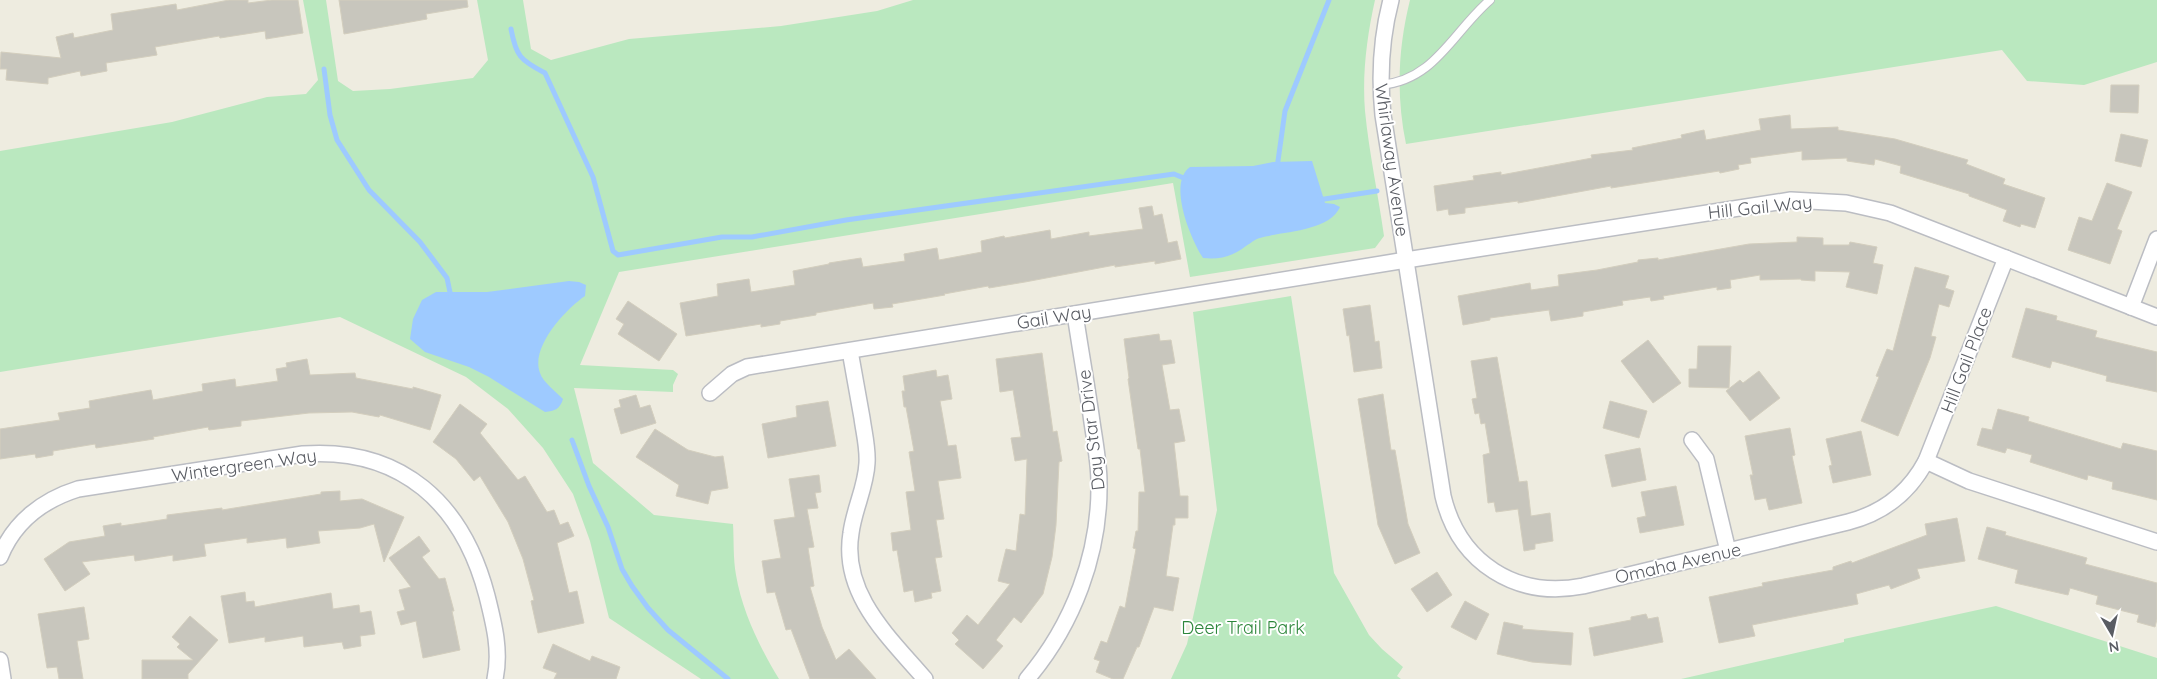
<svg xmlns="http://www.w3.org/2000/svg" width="2157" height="679" viewBox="0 0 2157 679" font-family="Quicksand,sans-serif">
<rect width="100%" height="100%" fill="#eeece0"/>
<g fill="#bae8bf">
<path d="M303 0H326L338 81 353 91 390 89 473 78 488 60 477 0H523L531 49 551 60 629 39 781 26 877 11 913 0H1375C1367 36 1362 74 1365 111 1369 152 1378 194 1384 236L1375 248 1190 277 1173 183 619 272 580 365 673 370 678 374 673 385V392L574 388 593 463 654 515 733 524C734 540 733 558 736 575 742 611 760 648 779 679H701L609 618 590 541 573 494 543 448 508 409 466 377 340 317 0 372V151L172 122 267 97 306 94 318 80Z"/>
<path d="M1410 0H2157V62L2084 85 2027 81 2002 50 1406 144C1396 96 1398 48 1410 0Z"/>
<path d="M1291 296 1334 573 1369 635 1382 649 1403 667 1397 676 1401 679H1171L1187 644 1217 510 1193 312Z"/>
<path d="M1996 606 2157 658V679H1681L1844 642V639Z"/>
</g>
<g fill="#9ecaff">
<path d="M1312 161 1325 203 1334 204 1340 207C1329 232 1282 231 1260 238 1255 239 1251 243 1246 246 1233 256 1220 260 1203 258 1191 240 1167 183 1190 167L1253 166 1273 162Z"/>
<path d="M569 281 579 282 586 285 585 296C566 309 530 347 540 373 543 382 556 392 563 399 560 409 555 411 545 412L489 377 469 367 425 352 410 339 413 319 422 300 436 292H487Z"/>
</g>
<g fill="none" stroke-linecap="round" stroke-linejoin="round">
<g stroke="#9ecaff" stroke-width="5">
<path d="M511 29C516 56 520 60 545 73L593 177 613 251 618 255 722 237H752L846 220 1174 174 1186 179"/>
<path d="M324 69 330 115 337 140 369 190 420 242 447 278 451 297"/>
<path d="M1277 168 1285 111 1329 0"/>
<path d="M1318 200 1377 191"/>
<path d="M572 440 589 486 608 527 622 569 632 586 648 608 668 630 728 679"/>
</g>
</g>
<g fill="#c8c6bd" stroke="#d3cebe">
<path d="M229 0H248V3L272 0H298L303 33 266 39 265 31 220 38 219 36 155 47 157 55 106 63 107 71 81 76 80 71 48 78V84L6 80 7 69H0L1 52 61 58 56 37 73 33 74 38 113 30 111 14 176 4 177 10Z"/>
<path d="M339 0H467L468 7 426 14 427 19 344 34Z"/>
<path d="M2111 85H2139L2138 113 2110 112Z"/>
<path d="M1790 115 1791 129 1838 127V130L1895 139 1968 160 1966 164 2005 179 2003 184 2045 198 2035 228 2021 224 2020 227 2003 221 2007 210 1969 196V194L1900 173 1901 166 1875 159 1874 165 1847 161V158L1802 160V151L1750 158 1751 163 1738 165 1739 169 1720 173 1719 171 1611 188V186L1518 203V201L1465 208V213L1449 215 1448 209 1437 211 1434 186 1474 180 1473 176 1501 172V175L1592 158 1591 155 1633 150 1632 148 1682 138 1681 135 1704 130 1706 140 1761 130 1759 119Z"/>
<path d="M2121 134 2148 140 2141 167 2115 161Z"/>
<path d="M2107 183 2132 192 2117 229 2122 231 2110 264 2068 250 2079 217 2092 221Z"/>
<path d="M1152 206 1154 216 1162 214 1168 243 1177 241 1181 259 1155 264V261L1115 267V265L1025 282 989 288 988 286 944 294 945 295 892 304 893 307 874 309 873 303 816 313V315L780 321V324L761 327V324L686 336 680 303 718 296 717 284 749 279 751 292 795 285 793 271 829 264V263L861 258 863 267 905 261 904 254 937 248 939 260 982 252 981 241 1004 236 1005 238 1050 230 1051 239 1089 232V236L1143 229 1139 208Z"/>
<path d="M1797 237 1823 238V245H1849L1850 242 1877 247 1873 263 1883 265 1877 294 1846 287 1850 272 1815 271V281L1801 280V279L1760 280V275L1730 280 1731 288 1717 290V287L1663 296 1664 299 1651 301 1650 297 1622 301 1623 305 1583 312V316L1551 321 1549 310 1490 318V320L1463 325 1458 296 1530 283 1531 290 1559 286 1558 275 1597 270 1638 262V260L1658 258V260L1749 244 1797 242Z"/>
<path d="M1915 267 1949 276 1945 288 1954 291 1949 307 1939 304 1931 336 1936 337 1930 358 1898 436 1861 421 1879 377 1876 376 1887 349 1893 351Z"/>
<path d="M628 301 677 334 659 361 618 334 624 324 616 319Z"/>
<path d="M1370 305 1375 342 1379 341 1382 368 1354 372 1349 335 1347 336 1343 309Z"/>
<path d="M2026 308 2057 316 2056 320 2097 331 2095 337 2157 352V392L2106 381 2107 376 2052 361 2050 368 2012 357Z"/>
<path d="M1159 334 1160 341 1171 340 1175 363 1162 365 1170 410 1179 409 1185 441 1174 443 1180 496H1188V518H1175V525H1173L1166 576 1179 578 1173 611 1154 607 1139 647H1137L1123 679H1113L1096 672 1100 661 1094 659 1101 641 1107 643 1120 606 1125 608 1136 549 1133 548 1136 531H1138L1139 492H1145L1140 449H1138L1128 379 1129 378 1124 339Z"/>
<path d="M1648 340 1681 383 1653 403 1621 361Z"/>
<path d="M1698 346H1731L1729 388 1689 387V369H1697Z"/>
<path d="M1042 353 1053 432 1057 431 1062 461 1059 462 1056 525 1052 557 1043 594 1021 623 1014 617 996 640 1003 646 983 669 955 644 959 640 952 633 967 615 978 625 1010 584 998 581 1006 549 1016 551 1020 514 1025 515 1027 459 1015 461 1011 438 1021 437 1013 390 1000 392 996 359Z"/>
<path d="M1497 357 1519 482 1527 481 1531 516 1550 513 1553 541 1535 544V549L1524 551 1518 509 1496 512 1494 502 1488 503 1483 455 1490 453 1485 423 1481 424 1479 413 1475 414 1472 399 1477 398 1471 361Z"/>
<path d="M307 359 310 375 355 373 356 378 413 389V387L441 395 430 430 380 415 379 417 352 412 309 413 241 421V426L209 430 208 427 153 437 154 439 96 448 95 444 53 451V455L36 458 35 454 0 459V429L60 420 58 413 90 408 89 401 128 394 151 390 153 400 203 391 202 384 235 379 236 387 278 381 276 369 287 367 286 363Z"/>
<path d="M936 370 937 377 948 375 952 399 940 401 948 446 956 445 961 478 938 481 944 519 936 520 942 557 935 558 941 591 931 593 932 598 915 602 913 590 904 592 897 550 893 551 891 533 911 530 906 492 915 491 909 452 914 451 906 407H904L902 391H905L903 376Z"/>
<path d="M1759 371 1780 398 1750 421 1726 391 1740 380 1743 383Z"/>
<path d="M1383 394 1391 450H1395L1408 524 1420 553 1395 564 1378 525 1358 399Z"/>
<path d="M636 395 640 408 650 405 656 423 621 434 614 409 621 407 619 400Z"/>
<path d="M828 401 836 446 768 458 762 424 797 417 796 406Z"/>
<path d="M1610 401 1647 411 1639 438 1603 428Z"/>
<path d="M460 404 487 424 480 433 518 480 525 476 547 512 554 510 560 525 568 522 574 536 557 543 569 593 577 591 584 623 538 633 531 601 534 600 523 559 508 522 480 476 474 481 456 459 433 442Z"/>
<path d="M1998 409 2029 417 2028 421 2121 449 2123 443 2157 451V500L2112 489 2113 482 2088 475 2087 480 2030 462 2032 455 2007 448 2005 453 1977 445 1982 428 1992 430Z"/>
<path d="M1790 428 1795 455 1792 456 1802 503 1769 510 1766 498 1755 500 1750 475H1753L1745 436Z"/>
<path d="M655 429 688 450 715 457 723 456 728 488 711 491 708 504 676 496 679 485 636 457Z"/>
<path d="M1861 431 1871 475 1833 483 1829 466 1832 465 1826 439Z"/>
<path d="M1640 448 1646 480 1612 487 1605 455Z"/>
<path d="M819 475 821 492 815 493 818 508 807 509 814 547 808 548 814 586 810 587 822 627 836 660 849 649 876 679H810L791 629 786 630 775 592 767 593 762 561 781 558 774 520 795 517 789 479Z"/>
<path d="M1676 486 1684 525 1640 533 1637 518 1646 516 1641 492Z"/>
<path d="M340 491V501L362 499 404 517 384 562 374 524 360 528 318 531 320 543 287 548 286 538 247 543V538L204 544 206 556 173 561V555L135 561 134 555 82 562 90 574 65 591 44 559 69 542 105 536 103 526 121 523V526L167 519V515L222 508V510L321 494V492Z"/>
<path d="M1957 518 1965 561 1917 569 1920 578 1891 589 1889 585 1856 594 1858 604 1752 625 1755 636 1719 643 1709 597 1763 586 1762 583 1833 570V567L1851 561 1852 563 1927 535 1925 524Z"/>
<path d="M1987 527 2006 532 2005 535 2087 558 2085 564 2157 583V619L2155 627 2137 622 2139 615 2096 604 2098 596 2070 588 2068 595 2015 583 2018 570 1978 559Z"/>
<path d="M419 536 430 551 422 557 439 579 445 578 454 611H452L460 650 423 658 416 621 401 625 397 612 405 610 399 590 411 587 389 558Z"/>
<path d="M1437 572 1452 595 1427 612 1411 589Z"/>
<path d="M245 592 246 602 254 601 255 607 331 593 333 609 359 605 360 613 371 611 375 634 360 636 361 646 344 649 342 642 304 647 303 636 265 642V637L229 643 221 596Z"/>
<path d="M1465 601 1489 614 1476 640 1451 627Z"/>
<path d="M84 607 89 639 77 641 83 679H59L57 667 47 668 38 614Z"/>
<path d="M1646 614 1648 619 1658 617 1663 642 1594 656 1589 628 1631 620V617Z"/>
<path d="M190 616 218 640 188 674V679H142V660H193L177 647 180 644 172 637Z"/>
<path d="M1504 622 1523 626 1522 629 1573 633 1571 665 1532 662 1497 654Z"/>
<path d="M553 644 590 661 592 656 620 667 616 679H554L557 673 543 668Z"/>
</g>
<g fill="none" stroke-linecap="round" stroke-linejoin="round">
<defs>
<path id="service" d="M1381 85C1435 80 1452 33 1490 0"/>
<g id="minor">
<path d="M1391 0C1381 38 1379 76 1383 115L1443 496C1459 563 1516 599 1583 586L1848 522C1883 513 1909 493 1926 461L2006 258"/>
<path d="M2131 307 2157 239"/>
<path d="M850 351C854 373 858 395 862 418 864 433 868 448 867 463 866 487 854 509 851 533 841 594 889 637 925 679"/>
<path d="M710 393 732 374 747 367 1406 260 1791 200 1846 203 1890 213 2157 317"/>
<path d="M1692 440 1706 459 1728 551"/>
<path d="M1926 461 1969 481 2157 542"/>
<path d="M0 557C14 522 43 500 78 489L303 454C402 447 463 504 487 596 494 624 501 651 495 679"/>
<path d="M0 660 3 679"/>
<path d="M1027 679C1073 625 1100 554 1099 483 1099 460 1094 438 1091 415 1086 381 1080 347 1075 314"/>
</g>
</defs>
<use href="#service" stroke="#bbbdc3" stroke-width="10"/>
<use href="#minor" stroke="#bbbdc3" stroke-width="18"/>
<use href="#service" stroke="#fff" stroke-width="8"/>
<use href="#minor" stroke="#fff" stroke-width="15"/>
</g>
<g text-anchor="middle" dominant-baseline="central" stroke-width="4" stroke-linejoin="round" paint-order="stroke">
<g font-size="18" fill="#595c63" stroke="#fff">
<text transform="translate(1392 160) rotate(82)">Whirlaway Avenue</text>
<text transform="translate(1760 207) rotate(-6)">Hill Gail Way</text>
<text transform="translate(1054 317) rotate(-9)">Gail Way</text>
<text transform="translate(1966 360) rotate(-69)">Hill Gail Place</text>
<text transform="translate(1091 430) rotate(-97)">Day Star Drive</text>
<text transform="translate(244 465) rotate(-8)">Wintergreen Way</text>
<text transform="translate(1678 563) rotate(-13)">Omaha Avenue</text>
</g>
<g font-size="18" fill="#2d863b" stroke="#fff">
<text x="1243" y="627">Deer Trail Park</text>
</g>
</g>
<g transform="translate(2112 634) rotate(171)" stroke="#ffffff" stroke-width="4" paint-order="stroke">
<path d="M0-4L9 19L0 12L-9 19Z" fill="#595c63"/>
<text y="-8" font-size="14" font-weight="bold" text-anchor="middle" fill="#595c63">N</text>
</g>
</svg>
